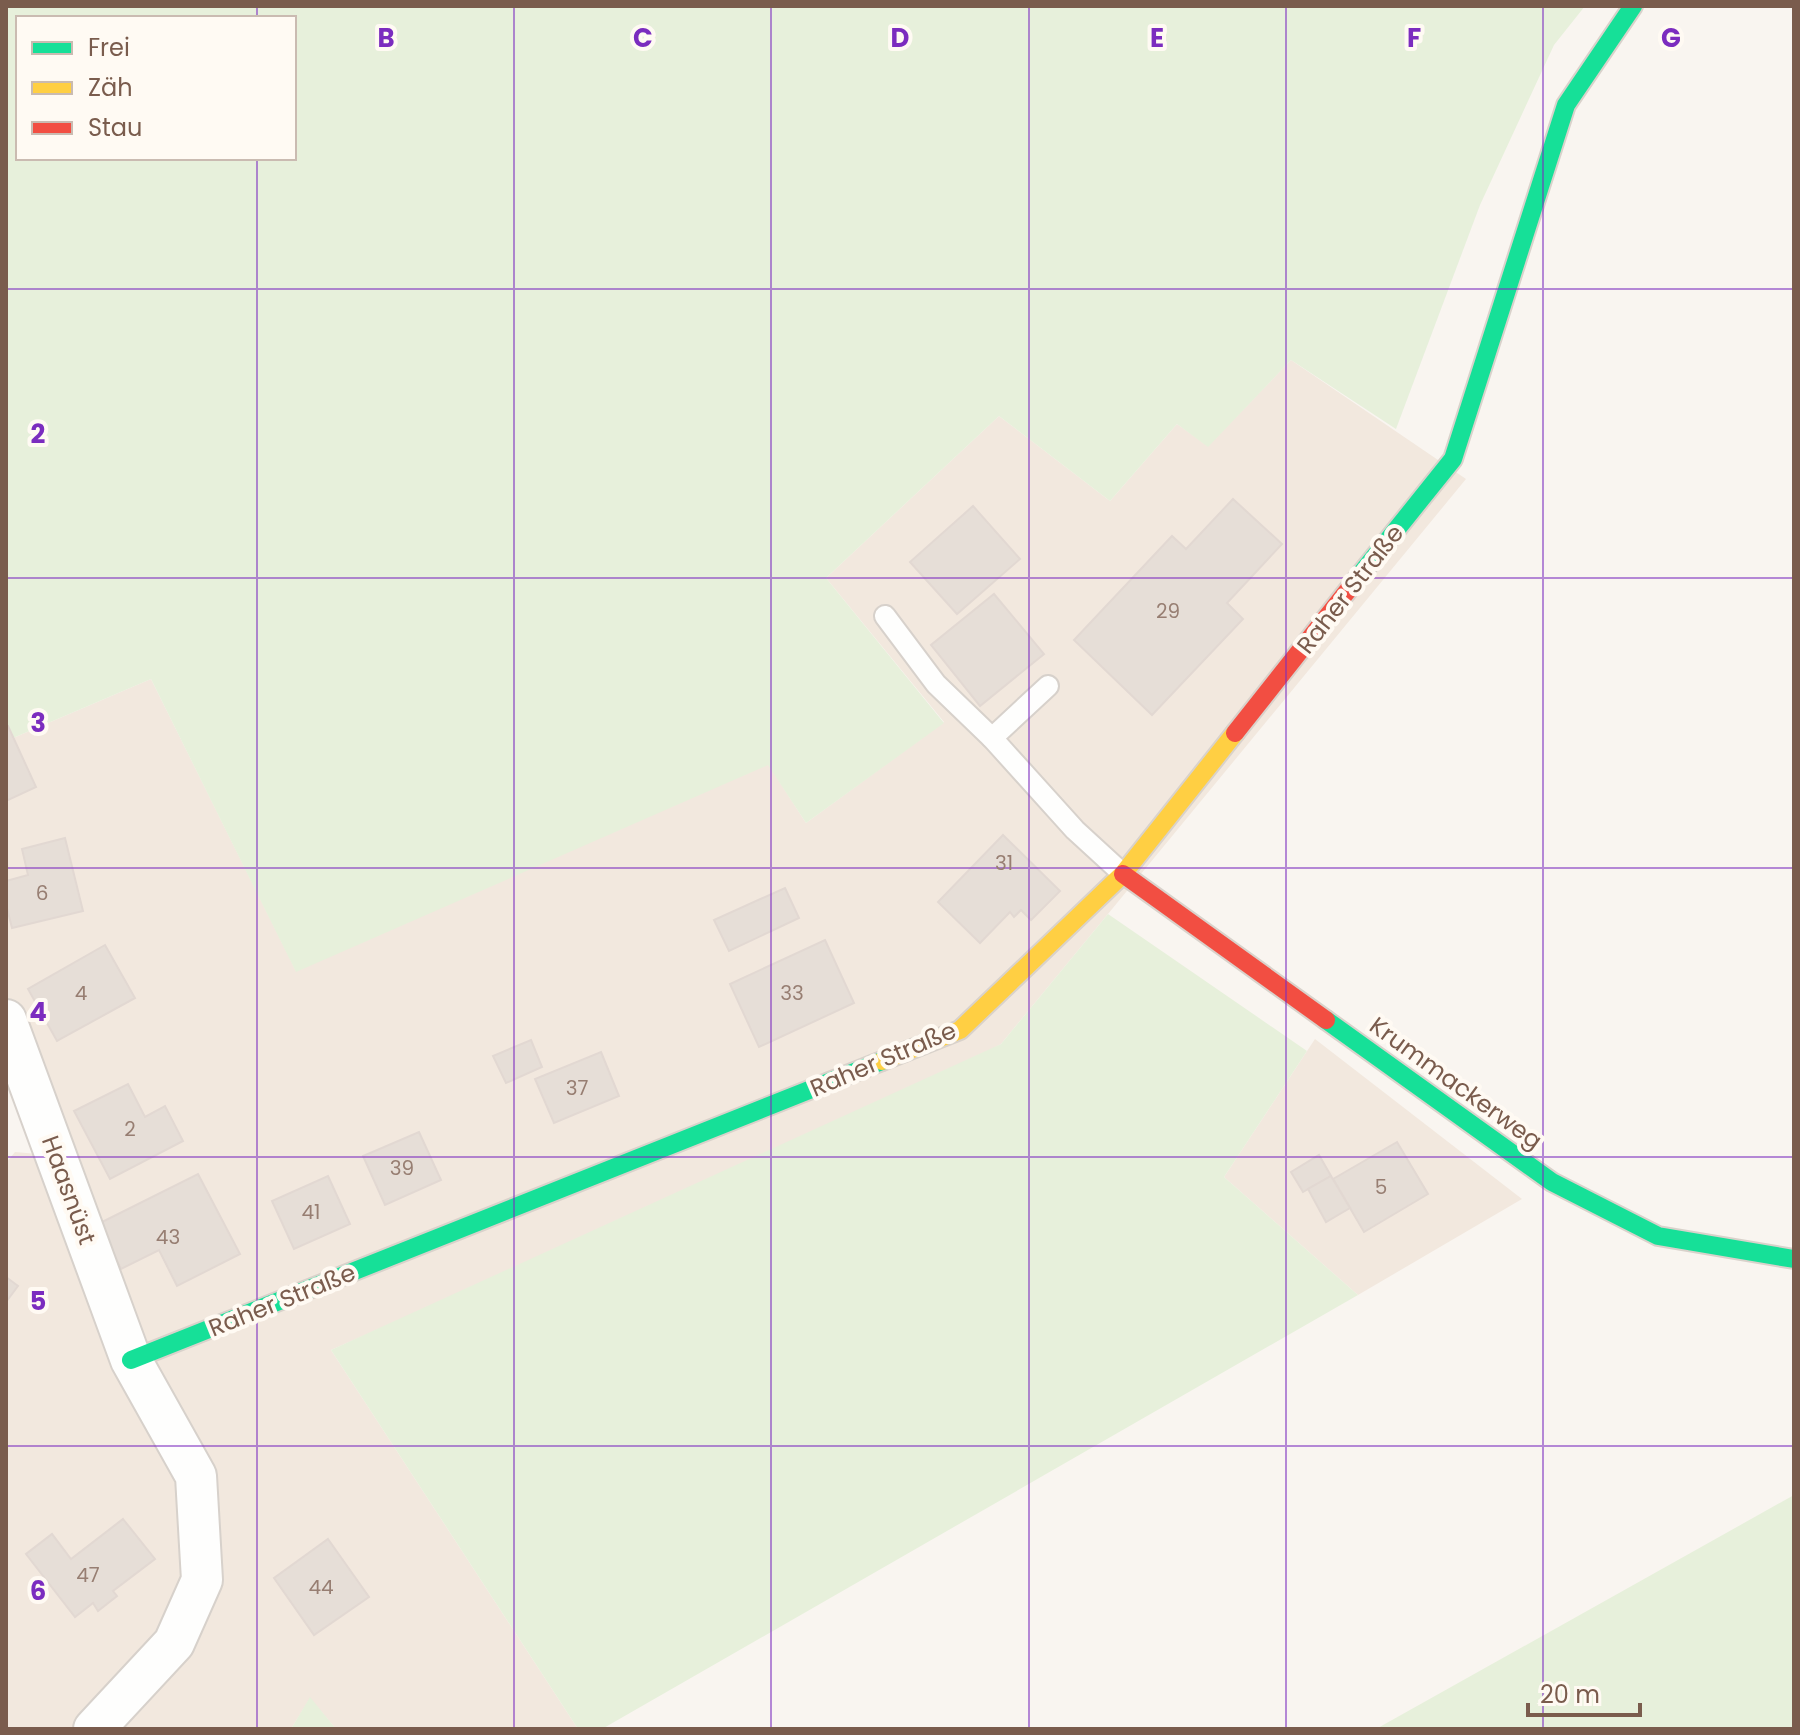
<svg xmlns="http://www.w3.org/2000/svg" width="1800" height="1735" viewBox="0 0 1800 1735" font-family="Poppins,sans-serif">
<rect width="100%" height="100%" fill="#f9f5f0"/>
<g fill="#f2e8de">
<path d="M1291 360 1466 479 1001 1044 905 1096 331 1350 578 1729H336L310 1698 291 1729H6V1163L15 1152 49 1155 6 1060V741L151 679 296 971 768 764 806 823 944 722 826 578 999 416 1110 501 1177 424 1208 446Z"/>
<path d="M1315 1039 1522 1199 1358 1295 1224 1177Z"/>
</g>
<g fill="#e7f0db" fill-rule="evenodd">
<path d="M6 6H1585L1554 45 1480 205 1396 429 1291 360 1208 447 1177 424 1110 501 999 416 826 578 944 723 806 823 768 765 296 972 151 679 6 741ZM18 18H294V158H18Z"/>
<path d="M1108 914 1307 1051 1224 1177 1358 1295 602 1729H578L331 1350 1001 1044Z"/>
<path d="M1794 1495V1729H1376Z"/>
<path d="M310 1697 336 1729H291Z"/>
</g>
<g fill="#e6ded7" stroke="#e2d8d2" stroke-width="2">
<path d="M1233 499 1282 544 1227 603 1243 619 1152 715 1074 640 1172 536 1186 549Z"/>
<path d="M973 506 1020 559 957 614 910 562Z"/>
<path d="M994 594 1044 654 980 706 931 645Z"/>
<path d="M8 726 36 787 6 801V727Z"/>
<path d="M1003 835 1060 891 1031 920 1021 910 1014 917 1010 912 980 943 938 902Z"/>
<path d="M65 838 83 911 12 928 6 904V881L28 875 22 849Z"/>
<path d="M785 888 799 918 729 951 714 920Z"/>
<path d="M825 940 854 1003 759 1047 730 984Z"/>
<path d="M105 945 135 998 57 1041 28 989Z"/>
<path d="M531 1040 542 1067 506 1083 493 1056Z"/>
<path d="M601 1052 619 1096 554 1123 535 1079Z"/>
<path d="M128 1084 145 1117 165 1106 183 1141 110 1179 74 1111Z"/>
<path d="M419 1132 441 1180 385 1205 363 1156Z"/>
<path d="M1397 1142 1428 1194 1364 1232 1333 1179Z"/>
<path d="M1319 1155 1331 1176 1303 1192 1291 1172Z"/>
<path d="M198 1174 240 1254 177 1286 159 1250 121 1269 98 1224Z"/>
<path d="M328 1176 350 1224 294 1249 272 1201Z"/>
<path d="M1331 1176 1350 1208 1326 1222 1308 1189Z"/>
<path d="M6 1277 18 1286 6 1302Z"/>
<path d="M123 1519 155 1559 113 1591 117 1596 98 1611 93 1603 75 1617 26 1554 52 1534 71 1559Z"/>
<path d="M328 1539 369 1597 314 1635 274 1578Z"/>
</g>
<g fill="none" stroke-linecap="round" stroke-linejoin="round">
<defs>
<g id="lane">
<path d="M885 616 936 684 992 738 1075 830 1123 874"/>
<path d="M992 738 1048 686"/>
</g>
<path id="street" d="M6 1020 131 1360 196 1476 202 1580 174 1643 94 1729"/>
<g id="fast">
<path d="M1360 575 1453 459 1566 105 1633 6"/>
<path d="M1326 1020 1552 1182 1658 1236 1794 1259"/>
<path d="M131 1360 882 1061"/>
</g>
<path id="slow" d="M882 1061 960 1030 1123 874 1235 733"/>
<g id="jam">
<path d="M1235 733 1360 575"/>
<path d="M1123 874 1326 1020"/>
</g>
</defs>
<use href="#lane" stroke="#d7d1cb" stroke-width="24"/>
<use href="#street" stroke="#d7d1cb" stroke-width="44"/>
<use href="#fast" stroke="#d9d2cb" stroke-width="22"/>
<use href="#slow" stroke="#d9d2cb" stroke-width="22"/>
<use href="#jam" stroke="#d9d2cb" stroke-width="22"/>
<use href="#lane" stroke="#fefefd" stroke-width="20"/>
<use href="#street" stroke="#fefefd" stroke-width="40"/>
<use href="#fast" stroke="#16e098" stroke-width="18"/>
<use href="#slow" stroke="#ffcf43" stroke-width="18"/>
<use href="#jam" stroke="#f24e42" stroke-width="18"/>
</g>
<path fill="none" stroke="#7b2cbf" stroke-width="2" stroke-opacity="0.55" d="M257 6V18M514 6V1729M771 6V1729M1029 6V1729M1286 6V1729M1543 6V1729M257 158V1729M6 289H1794M6 578H1794M6 868H1794M6 1157H1794M6 1446H1794"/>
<g text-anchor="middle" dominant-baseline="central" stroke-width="8" stroke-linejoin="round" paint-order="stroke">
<g font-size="20" fill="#977e72">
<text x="1168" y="611">29</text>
<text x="1004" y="863">31</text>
<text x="42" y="893">6</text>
<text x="81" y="993">4</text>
<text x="792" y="993">33</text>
<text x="577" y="1088">37</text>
<text x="130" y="1129">2</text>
<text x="402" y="1168">39</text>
<text x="1381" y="1187">5</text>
<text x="311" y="1212">41</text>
<text x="168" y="1237">43</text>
<text x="88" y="1575">47</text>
<text x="321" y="1587">44</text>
</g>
<g font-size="24" fill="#7a5c4d" stroke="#fffaf3">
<text transform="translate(1350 589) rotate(-52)">Raher Straße</text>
<text transform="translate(883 1059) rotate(-23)">Raher Straße</text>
<text transform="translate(1456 1083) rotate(36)">Krummackerweg</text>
<text transform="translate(69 1190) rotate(70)">Haasnüst</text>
<text transform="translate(282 1300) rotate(-22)">Raher Straße</text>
</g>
</g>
<g font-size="26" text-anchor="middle" font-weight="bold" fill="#7b2cbf" stroke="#fffaf3" stroke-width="8" stroke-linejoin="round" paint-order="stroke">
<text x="386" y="47">B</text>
<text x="643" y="47">C</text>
<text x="900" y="47">D</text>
<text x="1157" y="47">E</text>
<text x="1414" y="47">F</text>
<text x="1671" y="47">G</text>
<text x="38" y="443">2</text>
<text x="38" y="732">3</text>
<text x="38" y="1021">4</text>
<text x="38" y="1310">5</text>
<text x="38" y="1600">6</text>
</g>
<rect width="1800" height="1735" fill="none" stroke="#7a5c4d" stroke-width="16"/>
<rect x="16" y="16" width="280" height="144" fill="#fffaf3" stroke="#cabbb1" stroke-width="2"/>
<rect x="32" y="42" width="40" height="12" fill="#16e098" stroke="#cabbb1" stroke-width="2"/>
<text x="88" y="56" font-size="24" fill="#7a5c4d">Frei</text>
<rect x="32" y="82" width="40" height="12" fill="#ffcf43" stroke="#cabbb1" stroke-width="2"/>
<text x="88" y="96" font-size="24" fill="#7a5c4d">Zäh</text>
<rect x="32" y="122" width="40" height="12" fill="#f24e42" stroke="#cabbb1" stroke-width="2"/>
<text x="88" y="136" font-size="24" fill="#7a5c4d">Stau</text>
<path d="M1528 1703v12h112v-12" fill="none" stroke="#7a5c4d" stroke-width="4"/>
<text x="1540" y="1703" font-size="24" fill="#7a5c4d" stroke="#fffaf3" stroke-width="6" paint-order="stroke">20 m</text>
</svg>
